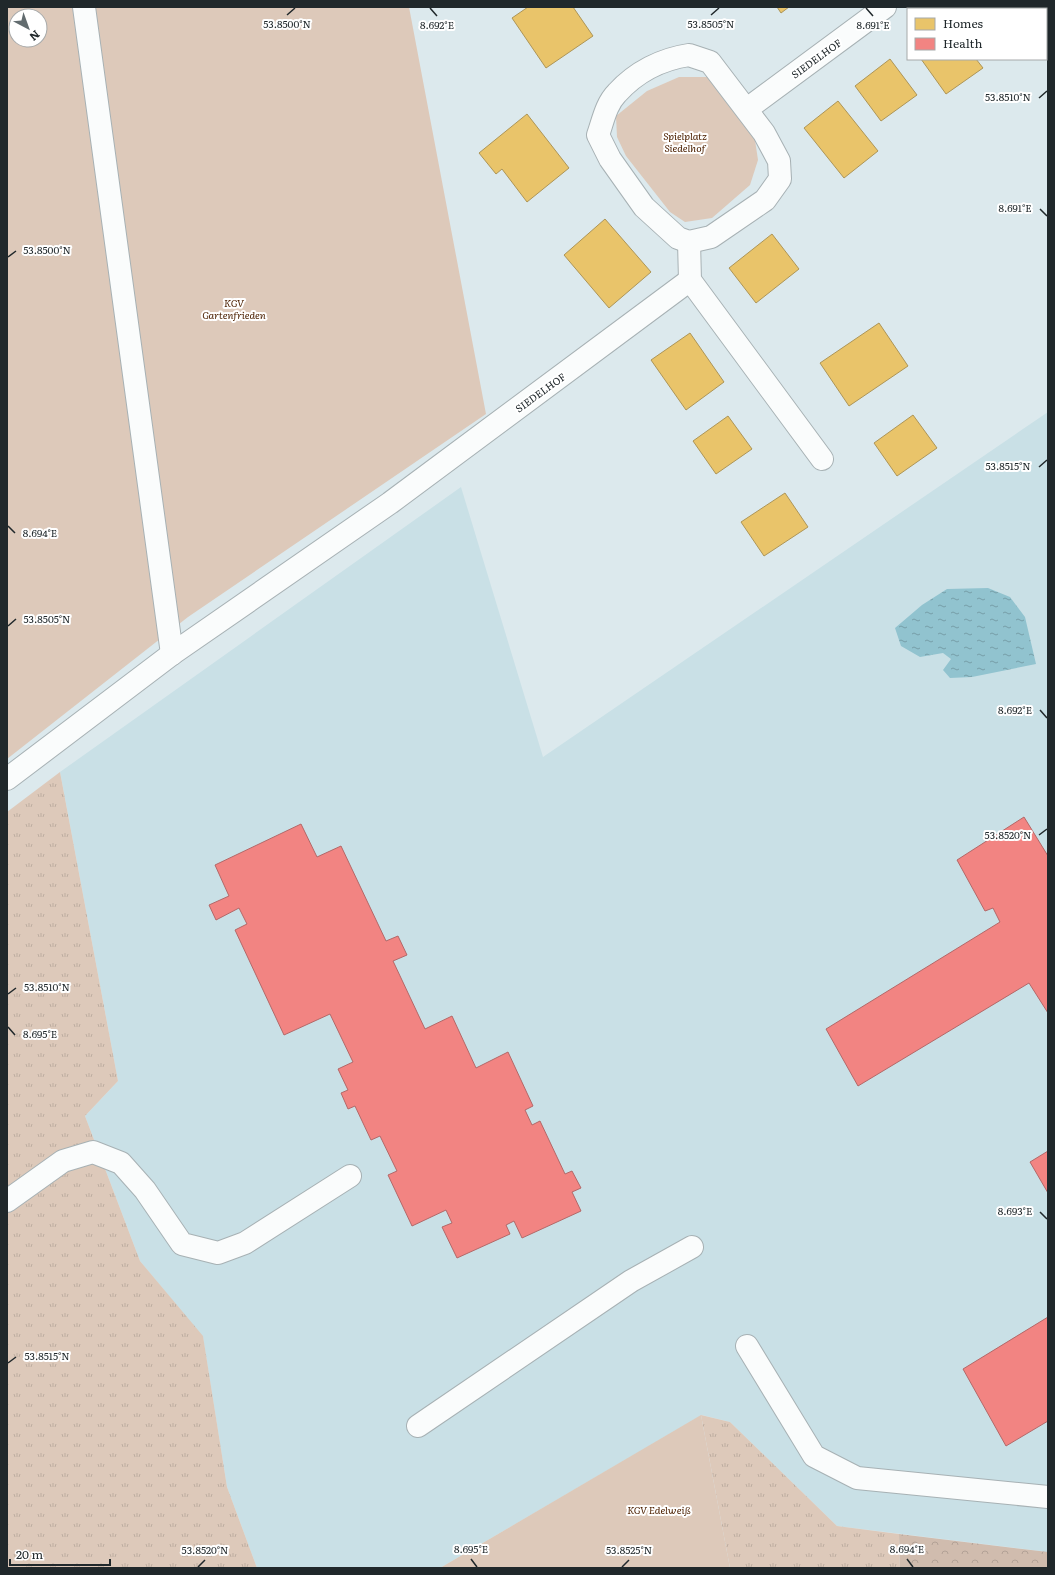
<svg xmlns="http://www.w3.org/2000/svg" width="1055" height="1575" viewBox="0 0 1055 1575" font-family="Literata,serif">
<defs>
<pattern id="grass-tufts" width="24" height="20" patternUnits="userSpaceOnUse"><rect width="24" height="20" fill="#ddc9ba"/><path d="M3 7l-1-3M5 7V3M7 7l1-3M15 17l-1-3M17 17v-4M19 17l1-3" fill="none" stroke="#bdada0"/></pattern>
<pattern id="forest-crowns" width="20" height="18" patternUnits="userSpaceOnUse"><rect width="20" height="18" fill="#d0bcae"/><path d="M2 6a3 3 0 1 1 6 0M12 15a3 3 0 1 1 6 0" fill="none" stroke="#b2a296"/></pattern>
<pattern id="water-ripples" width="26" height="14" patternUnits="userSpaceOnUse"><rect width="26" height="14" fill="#91c3cf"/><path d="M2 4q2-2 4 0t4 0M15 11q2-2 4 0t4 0" fill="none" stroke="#769ea8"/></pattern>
</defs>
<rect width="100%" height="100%" fill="#dce9ed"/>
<path fill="#c9e0e6" d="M1048 412V1552L837 1526 730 1422 702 1415 440 1568H257L227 1487 203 1337 140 1261 85 1116 118 1081 60 772 461 487 543 757Z"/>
<g fill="url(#grass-tufts)">
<path d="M60 772 118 1081 85 1116 140 1261 203 1336 227 1487 257 1568H7V812Z"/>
<path d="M701 1415 730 1422 837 1526 899 1534 900 1568H730Z"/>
</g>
<path fill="url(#forest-crowns)" d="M899 1534 1048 1552V1568H900Z"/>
<g fill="#ddc9ba" fill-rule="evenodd">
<path d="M7 7H409L486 414 188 617 7 759ZM16 16H40V40H16Z"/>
<path d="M679 77H707L755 140 758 160 750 185 712 218 685 222 670 212 626 156 617 137 616 116 647 91Z"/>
<path d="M701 1415 730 1568H440Z"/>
</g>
<path fill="url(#water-ripples)" d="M988 588 1010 597 1025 617 1036 664 972 677 950 678 943 670 951 659 943 653 920 657 901 646 895 628 922 605 947 589Z"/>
<g fill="#e9c46a" stroke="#ad9557">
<path d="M528 7H573L593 36 546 68 512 18Z"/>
<path d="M777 7H789L781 13Z"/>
<path d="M974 7H1032L1033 9H976Z"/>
<path d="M890 59 917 95 881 121 855 86Z"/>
<path d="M921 59H976L983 68 946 94Z"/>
<path d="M838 101 878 151 844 178 804 128Z"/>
<path d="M527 114 569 168 527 202 502 169 496 174 479 153Z"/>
<path d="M605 219 651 272 609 308 564 255Z"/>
<path d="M772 234 799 269 756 303 729 268Z"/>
<path d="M879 323 908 366 849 406 820 363Z"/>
<path d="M690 333 724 382 686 410 651 360Z"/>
<path d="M913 415 937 448 897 476 874 443Z"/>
<path d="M728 416 752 449 716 474 693 441Z"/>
<path d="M785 493 808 527 764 556 741 522Z"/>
</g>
<g fill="#f28482" stroke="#b36868">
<path d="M1024 817 1048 856V1013L1029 983 858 1086 826 1029 1000 922 993 908 985 911 957 860Z"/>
<path d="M301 824 317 857 341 846 386 941 398 936 407 955 393 961 425 1029 452 1016 476 1068 508 1052 533 1106 525 1110 532 1125 540 1121 565 1174 572 1171 581 1188 572 1192 581 1211 522 1238 514 1221 506 1225 510 1234 457 1258 442 1227 452 1223 446 1210 412 1226 388 1175 397 1171 380 1136 371 1140 355 1106 348 1109 341 1093 348 1090 338 1069 353 1062 330 1014 284 1035 235 930 247 924 239 908 216 920 209 905 229 896 215 865Z"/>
<path d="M1048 1151V1193L1030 1162Z"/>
<path d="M1048 1317V1421L1006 1446 963 1369Z"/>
</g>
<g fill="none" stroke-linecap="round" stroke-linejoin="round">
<defs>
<g id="minor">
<path d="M84 7 172 654"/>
<path d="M689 55 710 62 764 133 779 161 780 179 765 200 711 237 689 242 678 238 644 207 610 159 598 135C603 121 606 104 617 93 636 72 662 59 689 55Z"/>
<path d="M747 109 885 7"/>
<path d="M689 242 690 280 822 459"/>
<path d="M7 779 172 654 390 503 690 280"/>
<path d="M7 1201 63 1161 93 1152 121 1163 145 1190 182 1244 218 1253 245 1243 350 1176"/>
<path d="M747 1346 814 1456 857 1478 1048 1497"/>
<path d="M418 1426 631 1281 692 1247"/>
</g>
</defs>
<use href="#minor" stroke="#a7b1b4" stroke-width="24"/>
<use href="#minor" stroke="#fafcfc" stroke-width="22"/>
</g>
<path fill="none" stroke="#20282b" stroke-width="1.5" d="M430 8 437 16M866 8 873 16M287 15 295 8M711 15 719 8M1039 98 1047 91M1040 209 1047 216M8 257 16 251M1039 467 1047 460M8 526 15 533M8 626 16 619M1040 710 1047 718M1039 835 1047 829M8 994 16 988M8 1027 15 1035M1040 1212 1047 1219M8 1363 16 1357M471 1559 477 1567M907 1559 913 1567M198 1567 205 1560M622 1567 629 1560"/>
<g text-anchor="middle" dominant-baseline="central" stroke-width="4" stroke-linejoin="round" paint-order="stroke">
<g font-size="10" fill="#20282b" stroke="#fff">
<text transform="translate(816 58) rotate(-36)">SIEDELHOF</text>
<text transform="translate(540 392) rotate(-36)">SIEDELHOF</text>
</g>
<g font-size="10" font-style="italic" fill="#4c2000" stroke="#fff">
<text x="685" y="135">Spielplatz<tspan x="685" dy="12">Siedelhof</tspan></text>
<text x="234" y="302">KGV<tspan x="234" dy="12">Gartenfrieden</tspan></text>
<text x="659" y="1509">KGV Edelweiß</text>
</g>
</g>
<g font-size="10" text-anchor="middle" fill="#20282b" stroke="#fff" stroke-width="4" stroke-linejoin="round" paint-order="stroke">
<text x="287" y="28">53.8500°N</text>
<text x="711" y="28">53.8505°N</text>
<text x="437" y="29">8.692°E</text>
<text x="873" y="29">8.691°E</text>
<text x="1008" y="101">53.8510°N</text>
<text x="1015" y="212">8.691°E</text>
<text x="47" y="254">53.8500°N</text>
<text x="1008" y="470">53.8515°N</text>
<text x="40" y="537">8.694°E</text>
<text x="47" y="623">53.8505°N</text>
<text x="1015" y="714">8.692°E</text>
<text x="1008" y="839">53.8520°N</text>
<text x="47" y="991">53.8510°N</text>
<text x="40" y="1038">8.695°E</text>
<text x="1015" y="1215">8.693°E</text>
<text x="47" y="1360">53.8515°N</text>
<text x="471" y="1553">8.695°E</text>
<text x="907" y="1553">8.694°E</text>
<text x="205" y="1554">53.8520°N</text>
<text x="629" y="1554">53.8525°N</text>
</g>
<rect width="1055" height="1575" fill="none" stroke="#20282b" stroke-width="16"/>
<rect x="907" y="8" width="140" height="52" fill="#ffffff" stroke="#a6a9aa"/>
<rect x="915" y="18" width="20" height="12" fill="#e9c46a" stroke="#a6a9aa"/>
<text x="943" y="28" font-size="12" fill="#20282b">Homes</text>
<rect x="915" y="38" width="20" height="12" fill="#f28482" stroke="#a6a9aa"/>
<text x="943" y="48" font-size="12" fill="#20282b">Health</text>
<g transform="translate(28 28) rotate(139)"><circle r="19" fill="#ffffff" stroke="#a6a9aa"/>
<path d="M0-3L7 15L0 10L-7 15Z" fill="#626c6f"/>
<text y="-6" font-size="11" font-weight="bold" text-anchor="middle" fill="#20282b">N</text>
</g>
<path d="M10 1559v6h100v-6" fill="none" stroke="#20282b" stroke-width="2"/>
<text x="16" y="1559" font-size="12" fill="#20282b" stroke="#ffffff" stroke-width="3" paint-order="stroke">20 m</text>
</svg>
